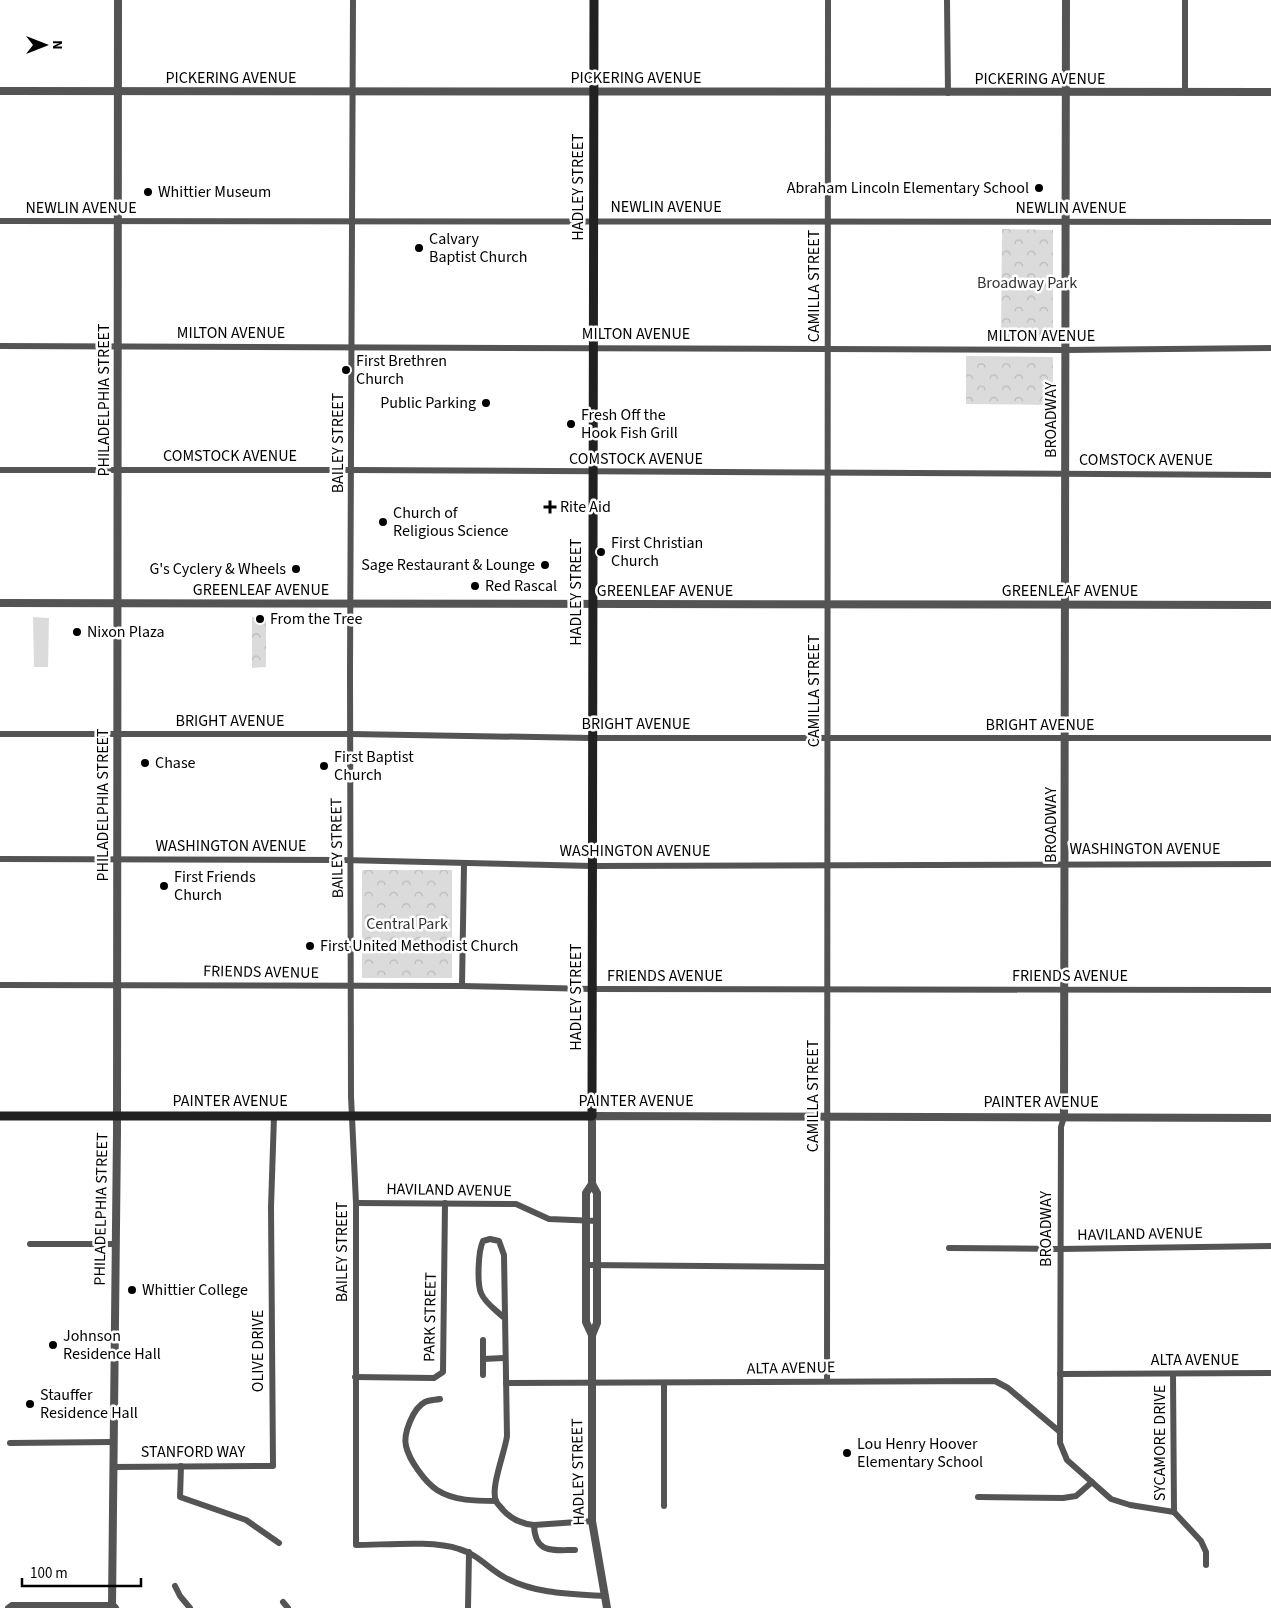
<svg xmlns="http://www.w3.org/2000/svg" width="1271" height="1608" viewBox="0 0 1271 1608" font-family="'Source Sans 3',sans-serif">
<defs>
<pattern id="park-crowns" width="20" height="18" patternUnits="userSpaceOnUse" patternTransform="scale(1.25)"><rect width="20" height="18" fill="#dbdbdb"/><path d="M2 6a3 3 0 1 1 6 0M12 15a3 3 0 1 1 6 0" fill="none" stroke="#bababa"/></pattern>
</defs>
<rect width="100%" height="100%" fill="#fff"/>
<path fill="#dbdbdb" d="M33 617 49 618 48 667H34Z"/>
<g fill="url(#park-crowns)">
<path d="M1002 229 1053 230V338L1001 337Z"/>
<path d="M966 356 1053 357V405L966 404Z"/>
<path d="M252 617H266V667L252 668Z"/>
<rect x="362" y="870" width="90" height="108"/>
</g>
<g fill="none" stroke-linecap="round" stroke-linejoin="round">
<g stroke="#545454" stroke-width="6">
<path d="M353 0 350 673 351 1096 356 1203V1545C385 1545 433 1540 459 1549 477 1554 488 1568 504 1577 535 1594 570 1594 605 1596"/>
<path d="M947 0 948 93"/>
<path d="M1185 92V0"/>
<path d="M0 221 1271 222"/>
<path d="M0 346 1065 350 1271 348"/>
<path d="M0 470H352L1271 475"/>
<path d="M0 734H351L591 738H1271"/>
<path d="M0 859 343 860 592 866 1271 864"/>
<path d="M0 985 462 986 591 989 1271 990"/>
<path d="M462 986 464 864"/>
<path d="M1064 1117 1061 1127 1060 1443 1067 1460 1111 1499 1130 1505 1174 1512 1201 1541 1206 1552V1565"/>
<path d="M356 1203 516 1204 549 1219 597 1221"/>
<path d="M30 1244H114"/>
<path d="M949 1248 1060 1249 1271 1246"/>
<path d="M586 1265 827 1267"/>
<path d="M503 1317C496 1310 485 1303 481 1293 477 1284 478 1251 483 1241L490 1239 499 1241 504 1255 507 1436C505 1452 490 1488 496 1501 497 1504 501 1507 503 1510 511 1519 522 1524 534 1525L592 1521"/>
<path d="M483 1359 504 1358"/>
<path d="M1060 1374 1271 1373"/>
<path d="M1173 1374 1174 1512"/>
<path d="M483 1375V1340"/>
<path d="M355 1377 434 1378 443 1372 445 1203"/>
<path d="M827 1381 828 0"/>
<path d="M506 1383 995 1381 1008 1388 1060 1432"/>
<path d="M440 1399C435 1400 429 1400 425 1402 413 1408 403 1434 406 1446 409 1460 425 1482 437 1490 454 1501 476 1501 496 1501"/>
<path d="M10 1443 113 1442"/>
<path d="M181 1466 180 1497 246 1520 279 1543"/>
<path d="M113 1467 273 1466 271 1207 274 1116"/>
<path d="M978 1497 1063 1498 1076 1496 1092 1482"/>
<path d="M664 1506V1383"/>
<path d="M534 1525C535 1554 552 1550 575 1550"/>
<path d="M175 1586 180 1596 190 1608"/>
<path d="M283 1602 288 1608"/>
<path d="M8 1608 12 1605H112"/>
<path d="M468 1608 469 1552"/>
</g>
<g stroke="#545454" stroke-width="8">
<path d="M0 91 1271 92"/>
<path d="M0 603 1271 605"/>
<path d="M1064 1117 1066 0"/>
<path d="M592 1335 586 1322V1193L592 1184"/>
<path d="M115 1608 112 1605 117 1132 118 0"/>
<path d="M607 1608 592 1521V1335L597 1323V1193L592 1184V1116L1271 1118"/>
</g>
<path stroke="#212121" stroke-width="9" d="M0 1116H592L594 0"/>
</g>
<g fill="#000" stroke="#fff" stroke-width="2">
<circle cx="1039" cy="188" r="5"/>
<circle cx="148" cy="192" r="5"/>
<circle cx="419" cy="248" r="5"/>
<circle cx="346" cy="370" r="5"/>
<circle cx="486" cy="403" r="5"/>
<circle cx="571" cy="424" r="5"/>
<path d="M547.5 499.5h5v5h5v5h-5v5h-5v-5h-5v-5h5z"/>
<circle cx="383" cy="522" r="5"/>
<circle cx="601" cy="552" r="5"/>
<circle cx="545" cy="565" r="5"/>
<circle cx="296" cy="569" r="5"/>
<circle cx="475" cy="586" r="5"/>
<circle cx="260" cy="619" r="5"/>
<circle cx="77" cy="632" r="5"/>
<circle cx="145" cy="763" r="5"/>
<circle cx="324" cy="766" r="5"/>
<circle cx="164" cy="886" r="5"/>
<circle cx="310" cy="946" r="5"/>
<circle cx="132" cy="1290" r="5"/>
<circle cx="53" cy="1345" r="5"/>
<circle cx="30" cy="1404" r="5"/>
<circle cx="847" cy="1453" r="5"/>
</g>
<g text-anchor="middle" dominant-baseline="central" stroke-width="5" stroke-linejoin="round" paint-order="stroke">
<g font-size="16" fill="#000" stroke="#fff">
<text x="231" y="78">PICKERING AVENUE</text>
<text x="636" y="78">PICKERING AVENUE</text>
<text x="1040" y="79">PICKERING AVENUE</text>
<text transform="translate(578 187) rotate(-90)">HADLEY STREET</text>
<text x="666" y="207">NEWLIN AVENUE</text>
<text x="81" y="208">NEWLIN AVENUE</text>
<text x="1071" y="208">NEWLIN AVENUE</text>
<text transform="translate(814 286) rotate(-90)">CAMILLA STREET</text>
<text x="231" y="333">MILTON AVENUE</text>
<text x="636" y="334">MILTON AVENUE</text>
<text x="1041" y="336">MILTON AVENUE</text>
<text transform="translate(104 400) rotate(-90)">PHILADELPHIA STREET</text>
<text transform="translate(1051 420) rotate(-90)">BROADWAY</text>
<text transform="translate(338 443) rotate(-90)">BAILEY STREET</text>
<text x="230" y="456">COMSTOCK AVENUE</text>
<text x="636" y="459">COMSTOCK AVENUE</text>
<text x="1146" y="460">COMSTOCK AVENUE</text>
<text x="261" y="590">GREENLEAF AVENUE</text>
<text x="665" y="591">GREENLEAF AVENUE</text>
<text x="1070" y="591">GREENLEAF AVENUE</text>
<text transform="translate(576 592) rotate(-90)">HADLEY STREET</text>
<text transform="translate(814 691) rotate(-90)">CAMILLA STREET</text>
<text x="230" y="721">BRIGHT AVENUE</text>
<text x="636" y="724">BRIGHT AVENUE</text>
<text x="1040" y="725">BRIGHT AVENUE</text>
<text transform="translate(103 805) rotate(-90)">PHILADELPHIA STREET</text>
<text transform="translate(1051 825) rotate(-90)">BROADWAY</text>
<text x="231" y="846">WASHINGTON AVENUE</text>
<text transform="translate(337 848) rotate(-91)">BAILEY STREET</text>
<text x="1145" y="849">WASHINGTON AVENUE</text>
<text x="635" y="851">WASHINGTON AVENUE</text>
<text transform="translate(261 972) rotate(1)">FRIENDS AVENUE</text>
<text x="665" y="976">FRIENDS AVENUE</text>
<text x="1070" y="976">FRIENDS AVENUE</text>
<text transform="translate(576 997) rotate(-90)">HADLEY STREET</text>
<text transform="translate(813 1096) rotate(-90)">CAMILLA STREET</text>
<text x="230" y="1101">PAINTER AVENUE</text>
<text x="636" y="1101">PAINTER AVENUE</text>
<text x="1041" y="1102">PAINTER AVENUE</text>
<text transform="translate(449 1190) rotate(1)">HAVILAND AVENUE</text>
<text transform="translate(101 1209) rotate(-89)">PHILADELPHIA STREET</text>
<text transform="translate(1046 1229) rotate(-90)">BROADWAY</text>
<text transform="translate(1140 1234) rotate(-1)">HAVILAND AVENUE</text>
<text transform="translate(342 1252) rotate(-90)">BAILEY STREET</text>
<text transform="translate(430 1317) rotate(-89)">PARK STREET</text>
<text transform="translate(258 1351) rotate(-90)">OLIVE DRIVE</text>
<text x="1195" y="1360">ALTA AVENUE</text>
<text transform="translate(791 1368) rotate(-1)">ALTA AVENUE</text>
<text transform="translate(1160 1443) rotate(-90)">SYCAMORE DRIVE</text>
<text x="193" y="1452">STANFORD WAY</text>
<text transform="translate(578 1472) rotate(-91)">HADLEY STREET</text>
</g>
<g font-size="16" fill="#000" stroke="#fff" text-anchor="start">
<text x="1029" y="188" text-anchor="end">Abraham Lincoln Elementary School</text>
<text x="158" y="192">Whittier Museum</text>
<text x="429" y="239">Calvary<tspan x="429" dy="18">Baptist Church</tspan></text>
<text x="356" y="361">First Brethren<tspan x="356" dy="18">Church</tspan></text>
<text x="476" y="403" text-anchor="end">Public Parking</text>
<text x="581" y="415">Fresh Off the<tspan x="581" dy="18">Hook Fish Grill</tspan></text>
<text x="560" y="507">Rite Aid</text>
<text x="393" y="513">Church of<tspan x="393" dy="18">Religious Science</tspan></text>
<text x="611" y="543">First Christian<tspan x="611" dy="18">Church</tspan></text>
<text x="535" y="565" text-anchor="end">Sage Restaurant &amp; Lounge</text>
<text x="286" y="569" text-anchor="end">G's Cyclery &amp; Wheels</text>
<text x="485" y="586">Red Rascal</text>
<text x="270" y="619">From the Tree</text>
<text x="87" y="632">Nixon Plaza</text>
<text x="334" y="757">First Baptist<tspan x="334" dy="18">Church</tspan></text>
<text x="155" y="763">Chase</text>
<text x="174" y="877">First Friends<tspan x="174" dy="18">Church</tspan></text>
<text x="320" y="946">First United Methodist Church</text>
<text x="142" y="1290">Whittier College</text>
<text x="63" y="1336">Johnson<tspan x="63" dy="18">Residence Hall</tspan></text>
<text x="40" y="1395">Stauffer<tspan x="40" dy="18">Residence Hall</tspan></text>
<text x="857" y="1444">Lou Henry Hoover<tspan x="857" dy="18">Elementary School</tspan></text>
</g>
<g font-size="16" fill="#323232" stroke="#fff">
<text x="1027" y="283">Broadway Park</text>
<text x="407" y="924">Central Park</text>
</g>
</g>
<g transform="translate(45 45) rotate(90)" stroke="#ffffff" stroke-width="4" paint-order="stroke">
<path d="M0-4L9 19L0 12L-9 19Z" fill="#000000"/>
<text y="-8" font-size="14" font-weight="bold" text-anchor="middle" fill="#000000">N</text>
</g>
<path d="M22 1578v8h119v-8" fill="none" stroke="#000000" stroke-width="2.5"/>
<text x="30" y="1578" font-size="15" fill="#000000" stroke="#ffffff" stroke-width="4" paint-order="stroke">100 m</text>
</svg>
